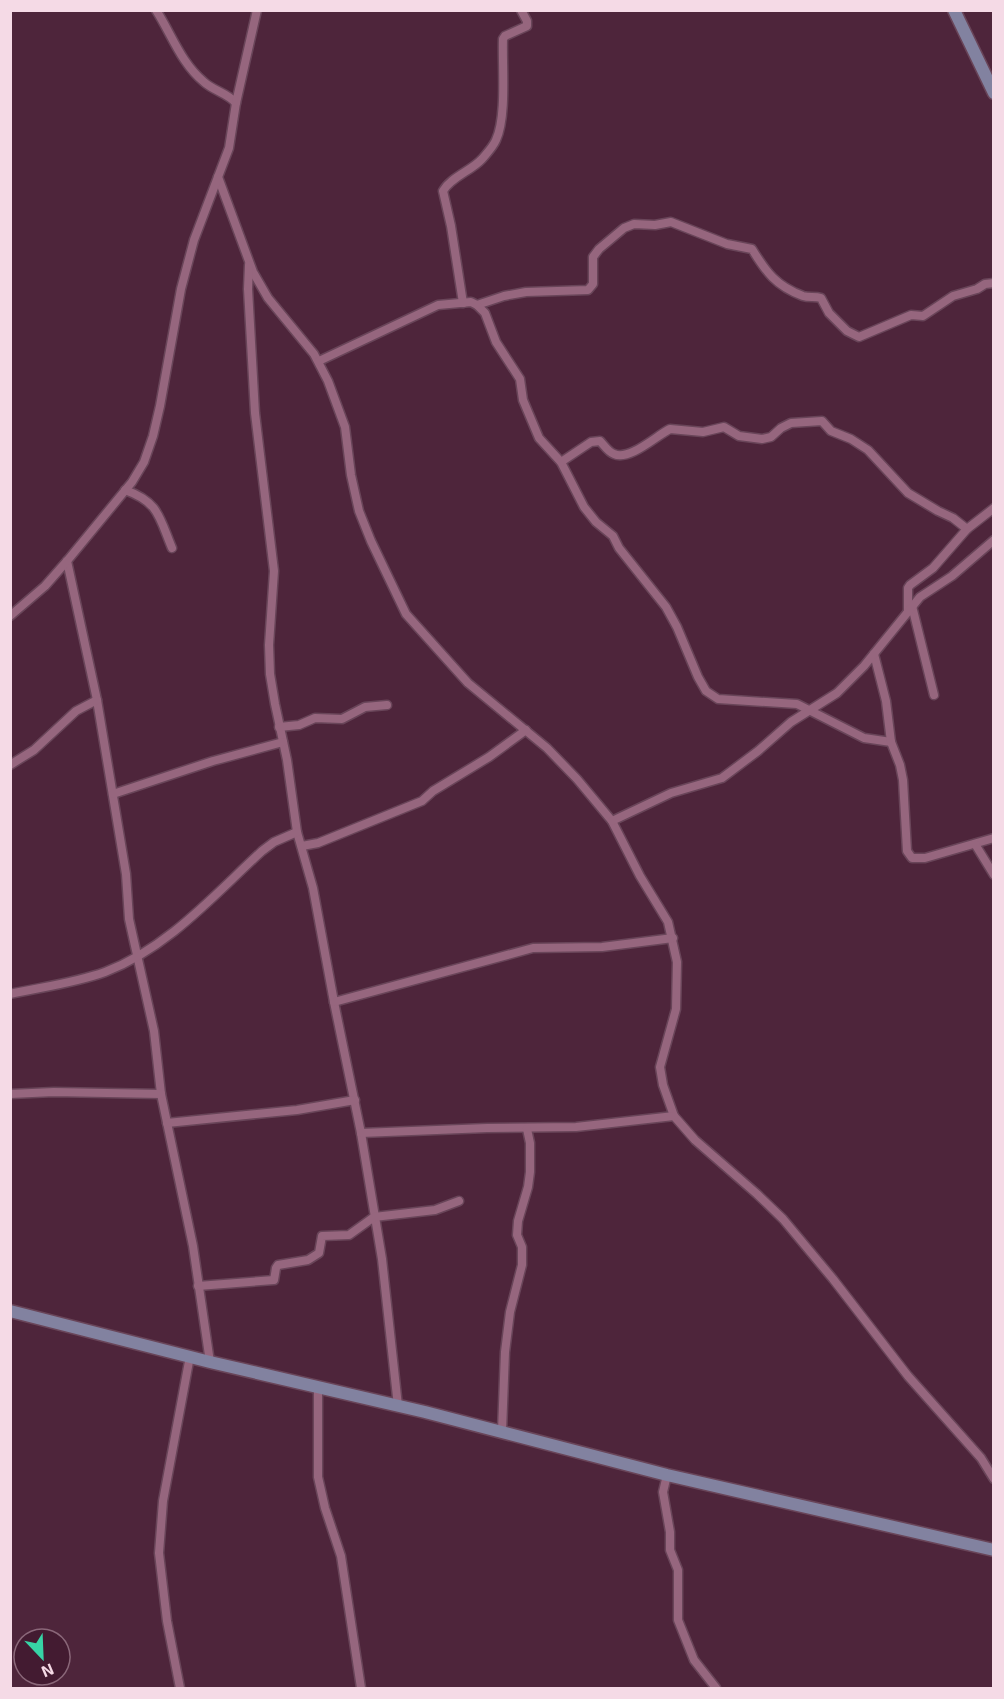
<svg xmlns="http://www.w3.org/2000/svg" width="1004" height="1699" viewBox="0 0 1004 1699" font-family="'Exo 2',sans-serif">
<rect width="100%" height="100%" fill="#4e253b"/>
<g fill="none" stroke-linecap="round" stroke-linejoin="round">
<defs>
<g id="minor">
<path d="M156 10C172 35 181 63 204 82 214 91 227 93 236 103"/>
<path d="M218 177 253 272 268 298 314 354 328 381 345 427 351 475 359 511 371 541 406 614 468 683 547 748 577 779 612 821 640 876 668 922 677 962 676 1009 660 1067 663 1085 674 1116 695 1140 757 1194 783 1219 833 1279 908 1376 981 1458 994 1479"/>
<path d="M249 265 248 289 255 413 274 571 269 645 270 674 275 704 287 760 297 832 313 888 334 1002 361 1133 382 1259 398 1406"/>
<path d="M463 303 451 226 443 191C451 177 471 171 482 159 487 153 493 147 496 140 507 116 502 66 503 39L505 36 527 26V21L521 10"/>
<path d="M477 305 504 296 526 292 588 290 593 284V257L599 249 624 228 634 224 655 225 671 222 727 244 752 249C766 272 776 286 803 296 809 298 815 296 821 298L829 313 847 331 859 337 911 315 923 316 953 296 977 289 985 284 994 283"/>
<path d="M319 361 438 305 471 302 477 305 485 313 496 342 520 379 523 400 539 438 561 462 584 507 596 522 613 536 619 548 666 607 677 627 698 677 706 691 718 699 797 704 864 738 891 742"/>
<path d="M561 462 591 442 600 441C604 445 608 452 614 454 630 461 657 435 670 429L703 432 724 427 739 436 762 439 771 437 781 428 791 423 822 421 831 431 851 439 868 450 908 493 938 511 953 518 967 529"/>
<path d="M125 490C159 502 159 517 172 548"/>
<path d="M67 561 97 700 126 874 129 919 154 1031 161 1094 193 1246 210 1362"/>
<path d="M912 606 934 695"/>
<path d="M908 611V588L910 585 933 568 967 529 994 508"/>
<path d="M10 616 45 586 67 561 132 482 144 462 153 436 160 406 181 289 194 240 229 148 236 103 257 10"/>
<path d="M874 654 886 701 891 742 900 765 903 780 907 851 912 858H925L994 838"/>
<path d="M279 727 299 725 315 718 342 719 365 707 387 705"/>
<path d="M10 765 34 750 76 711 97 700"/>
<path d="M113 794 213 761 283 742"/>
<path d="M612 821 671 793 722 778 758 751 791 722 837 693 864 666 920 597 952 576 994 540"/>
<path d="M975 844 994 875"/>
<path d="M302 846 318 843 422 801 433 791 489 757 526 730"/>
<path d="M10 994C42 987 75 983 105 972 168 948 214 895 262 851L274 842 297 832"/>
<path d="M334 1002 533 948 602 947 673 938"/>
<path d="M10 1094 54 1092 161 1094"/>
<path d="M167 1123 297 1110 355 1100"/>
<path d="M361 1133 487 1128 576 1127 674 1116"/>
<path d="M198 1286 274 1280 276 1268 278 1265 308 1260 319 1253 322 1236 349 1235 374 1217 435 1210 459 1201"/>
<path d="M318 1388V1477L325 1508 341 1556 361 1688"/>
<path d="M502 1431 505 1352 510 1312 522 1265V1247L517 1235 518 1221 528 1187 530 1172V1143L527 1129"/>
<path d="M667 1475 663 1492 670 1532V1550L678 1570V1620L694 1660 716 1688"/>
<path d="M180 1688 167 1621 159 1553 163 1501 190 1356"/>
</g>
<g id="secondary">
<path d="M954 10 994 93"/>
<path d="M10 1311 210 1362 425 1412 667 1475 994 1550"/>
</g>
</defs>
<use href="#minor" stroke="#694559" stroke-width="11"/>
<use href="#secondary" stroke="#694559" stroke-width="15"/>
<use href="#minor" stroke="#96667e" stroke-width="8"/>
<use href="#secondary" stroke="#8282a0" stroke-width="12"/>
</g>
<rect width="1004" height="1699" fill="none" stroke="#f5dae6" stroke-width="24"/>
<g transform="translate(42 1657) rotate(157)"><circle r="28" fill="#431b31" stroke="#8a6779" stroke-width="1.5"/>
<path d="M0-4.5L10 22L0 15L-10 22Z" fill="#37d4a6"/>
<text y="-9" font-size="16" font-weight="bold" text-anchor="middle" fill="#f5dae6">N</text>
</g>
</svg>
